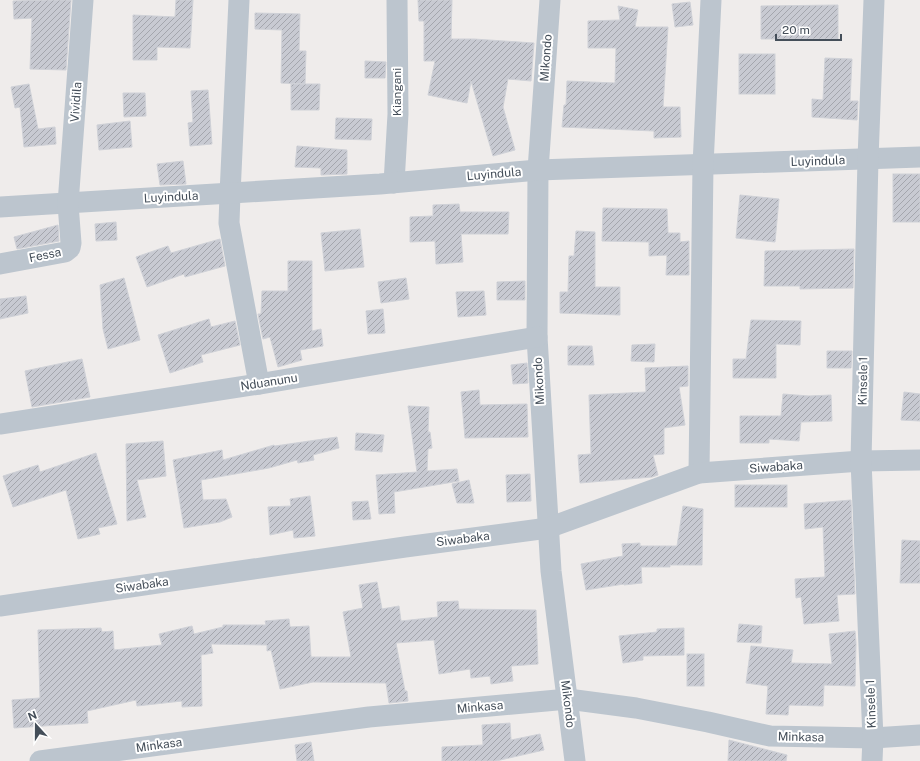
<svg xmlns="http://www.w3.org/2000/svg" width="920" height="761" viewBox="0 0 920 761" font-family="'Public Sans',sans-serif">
<defs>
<pattern id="building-hatch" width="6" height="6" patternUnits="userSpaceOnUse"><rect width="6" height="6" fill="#c8cad2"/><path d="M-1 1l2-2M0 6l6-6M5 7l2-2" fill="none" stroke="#a4a6ad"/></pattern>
</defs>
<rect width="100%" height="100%" fill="#efeceb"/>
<g fill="url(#building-hatch)" stroke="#cfd1d7">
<path d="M49 0H71L66 70 30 69 32 18 14 19 13 1Z"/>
<path d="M176 0H193L190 48 157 47V60H133V15L175 17Z"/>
<path d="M418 0H452L451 39H474L534 43 531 81 508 79 503 107 515 150 493 156 471 81 467 103 428 95 435 61H424V21H419Z"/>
<path d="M690 2 693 25 675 27 672 4Z"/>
<path d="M838 5V39H761V6Z"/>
<path d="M618 6 638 10 635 27H668L663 107H680L681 137 654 138V131L562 127 564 105H566L567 81 615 83 616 48H588V21L620 20Z"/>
<path d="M255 13 300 14 299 51H306L305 84 281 83 282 30 255 29Z"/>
<rect x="739" y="54" width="36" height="40"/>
<path d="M825 58 852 59 850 101H858L857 120 812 117V99L823 100Z"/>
<path d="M365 61 386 62 385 78H365Z"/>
<path d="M29 84 38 129 55 127 56 144 24 147 20 107 15 108 11 87Z"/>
<path d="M291 84H320L319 110H291Z"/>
<path d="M208 90 212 144 190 146 188 123 193 122 191 91Z"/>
<path d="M123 93H145L146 116 124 117Z"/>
<path d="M336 118 372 119 371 140 335 139Z"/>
<path d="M130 121 132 147 99 150 97 125Z"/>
<path d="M297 146 347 150V174L321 175V168L295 167Z"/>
<path d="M183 161 186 184 160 185 157 164Z"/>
<rect x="893" y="174" width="27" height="48"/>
<path d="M740 195 779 199 775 242 736 238Z"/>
<path d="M459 204 460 212H509L508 234H461L463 262 436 264 435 241 410 242V217L433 216V205Z"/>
<path d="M603 208 667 209 668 233H680V242L689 241V275H666L667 255 649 256V242L602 241Z"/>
<path d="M116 222 117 240 96 241 95 224Z"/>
<path d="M58 225 59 241 17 249 14 237Z"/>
<path d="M360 229 364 267 325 271 321 233Z"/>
<path d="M576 231 595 232V287H620V315L560 313V292H568L569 256H574Z"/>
<path d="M220 239 225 266 185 277 184 274 147 287 136 257 168 246 171 253Z"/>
<path d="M854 249 853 288 800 289V286H764L765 251Z"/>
<path d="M288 261H312V331L321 329 323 346 300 350 302 360 278 367 270 337 263 339 258 314H261L262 291H288Z"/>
<path d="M124 278 140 340 108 349 103 329 100 285Z"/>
<path d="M406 278 409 299 381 303 378 282Z"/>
<path d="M525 281V300H497V282Z"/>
<path d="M484 291 486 315 458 317 456 292Z"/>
<path d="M26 296 28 313 0 319V299Z"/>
<path d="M383 309 385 333 368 334 366 311Z"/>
<path d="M209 319 211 327 235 321 240 345 201 355 203 362 170 373 158 335Z"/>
<path d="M751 320 801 321 800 345 776 344V378H733V359H746Z"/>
<path d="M655 344 654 362 631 361 632 345Z"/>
<path d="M568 346H592L594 365H568Z"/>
<path d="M827 351H852L851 368H827Z"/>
<path d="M82 359 90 397 32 407 25 371Z"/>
<path d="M527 363 528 383 513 384 511 365Z"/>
<path d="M688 366V386L679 387 685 425 664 428V454L653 455 658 475 652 477 580 483 578 455 591 454 589 395 646 392 645 368Z"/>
<path d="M479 390 480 405 527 404 528 437 465 438 461 392Z"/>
<path d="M904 392 920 394V421L901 420Z"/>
<path d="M783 394 809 396 831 395 832 421 801 422 799 441 769 439V443H740V416H781Z"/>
<path d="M408 406 429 407 428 432H430L432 448 428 449 427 471 457 469 459 481 394 492 395 513 379 514 376 475 417 472Z"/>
<path d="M356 433 384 435 382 452 355 450Z"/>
<path d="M337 437 339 448 313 455 314 460 298 463 297 460 269 468 201 480 203 500 226 499 232 517 220 522 184 528 173 460 222 450 223 460 274 445 275 446Z"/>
<path d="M163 441 166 476 137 480 146 517 127 521 126 444Z"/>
<path d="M96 453 117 524 98 528 100 534 78 539 66 490 13 507 3 476 38 465 40 472Z"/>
<path d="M530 474 531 501 507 502 506 475Z"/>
<path d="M469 480 474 503H457L452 484Z"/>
<rect x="735" y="485" width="52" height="22"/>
<path d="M310 496 315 536 294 538 293 530 270 535 268 507 291 506 290 499Z"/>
<path d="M851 500 855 594 837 595 839 621 804 624 801 597 796 598 795 579 825 577 823 527 805 529 804 504Z"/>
<path d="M368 501 371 519 353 520 352 502Z"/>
<path d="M683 506 703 509 702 565H670V567H641L642 583 624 585V584L586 590 581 564 623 556 622 544 640 543V546H677Z"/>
<path d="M902 540 920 541V583H900Z"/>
<path d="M377 582 382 609 399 606 401 621 438 617 437 602 458 601 459 609 536 610 538 664 511 666 513 681 491 684 490 676 471 678 470 669 439 674 434 640 396 643 405 691H407L408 701 389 703 386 683 313 682 280 689 271 650 267 651V645L211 644 213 653 201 655 202 706 182 707V701L137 706 136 700 87 711 88 723 14 728 12 700 40 698 38 630 101 628 102 632 113 631 114 650 162 645 159 634 192 626 194 634 223 627V625H266L265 621 289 619 290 627 309 626 311 657H351L343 612 363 608 359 585Z"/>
<path d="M739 624 762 626 761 643 737 642Z"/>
<path d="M684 628V655L643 656V660L623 663 619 636 657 632V629Z"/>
<path d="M855 631 856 643 855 686 824 685 823 706 789 705 788 715 766 714 768 686 746 683 751 646 793 650 791 663 832 664 829 634Z"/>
<rect x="687" y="654" width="17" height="32"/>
<path d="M510 723 511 740 540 734 544 750 496 761H442V747L483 745 482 725Z"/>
<path d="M729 740 787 755 786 761H728Z"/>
<path d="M311 742 314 761H297L295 745Z"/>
</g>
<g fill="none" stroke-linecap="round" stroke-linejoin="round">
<g stroke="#bcc5ce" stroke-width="21">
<path d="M239 0 230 194 229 223 259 384"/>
<path d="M550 0 538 170 537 337 551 571 575 761"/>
<path d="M394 183 398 114 397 0"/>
<path d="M0 207 380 184 538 170 920 157"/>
<path d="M0 264 65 252 70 248 71 243 68 204 83 0"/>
<path d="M0 424 259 384 537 337"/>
<path d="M699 473 703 165 711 0"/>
<path d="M0 606 405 547 548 528 699 473 861 461 920 460"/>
<path d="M40 761 369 717 568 699 636 708 708 722 770 736 873 738 920 735"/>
<path d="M872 761 873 738 861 461 868 159 874 0"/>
</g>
</g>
<g text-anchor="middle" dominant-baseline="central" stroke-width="4" stroke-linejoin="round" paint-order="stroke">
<g font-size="12" fill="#444e59" stroke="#fff">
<text transform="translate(546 58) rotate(-86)">Mikondo</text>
<text transform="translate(397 92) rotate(-90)">Kiangani</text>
<text transform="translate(76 102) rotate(-86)">Vividila</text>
<text transform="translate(818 161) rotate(-2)">Luyindula</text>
<text transform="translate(494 174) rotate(-5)">Luyindula</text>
<text transform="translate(171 197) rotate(-3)">Luyindula</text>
<text transform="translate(45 255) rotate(-12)">Fessa</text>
<text transform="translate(539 381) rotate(-93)">Mikondo</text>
<text transform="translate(863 381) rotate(-89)">Kinsele 1</text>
<text transform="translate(269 382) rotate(-9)">Nduanunu</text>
<text transform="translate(776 467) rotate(-4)">Siwabaka</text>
<text transform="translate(463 539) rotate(-7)">Siwabaka</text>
<text transform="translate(142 585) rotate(-8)">Siwabaka</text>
<text transform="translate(568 704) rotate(83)">Mikondo</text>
<text transform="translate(871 704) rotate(-92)">Kinsele 1</text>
<text transform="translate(480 707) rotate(-5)">Minkasa</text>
<text transform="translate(801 737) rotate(1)">Minkasa</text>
<text transform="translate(159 745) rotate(-8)">Minkasa</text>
</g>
</g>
<g transform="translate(36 725) rotate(339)" stroke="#ffffff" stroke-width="3" paint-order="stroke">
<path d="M0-3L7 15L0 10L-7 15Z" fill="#444e59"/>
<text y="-6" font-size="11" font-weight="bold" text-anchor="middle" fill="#444e59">N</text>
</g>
<path d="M776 34v6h65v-6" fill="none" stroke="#444e59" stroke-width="2"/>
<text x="782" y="34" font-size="12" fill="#444e59" stroke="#ffffff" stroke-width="3" paint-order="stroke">20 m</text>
</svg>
